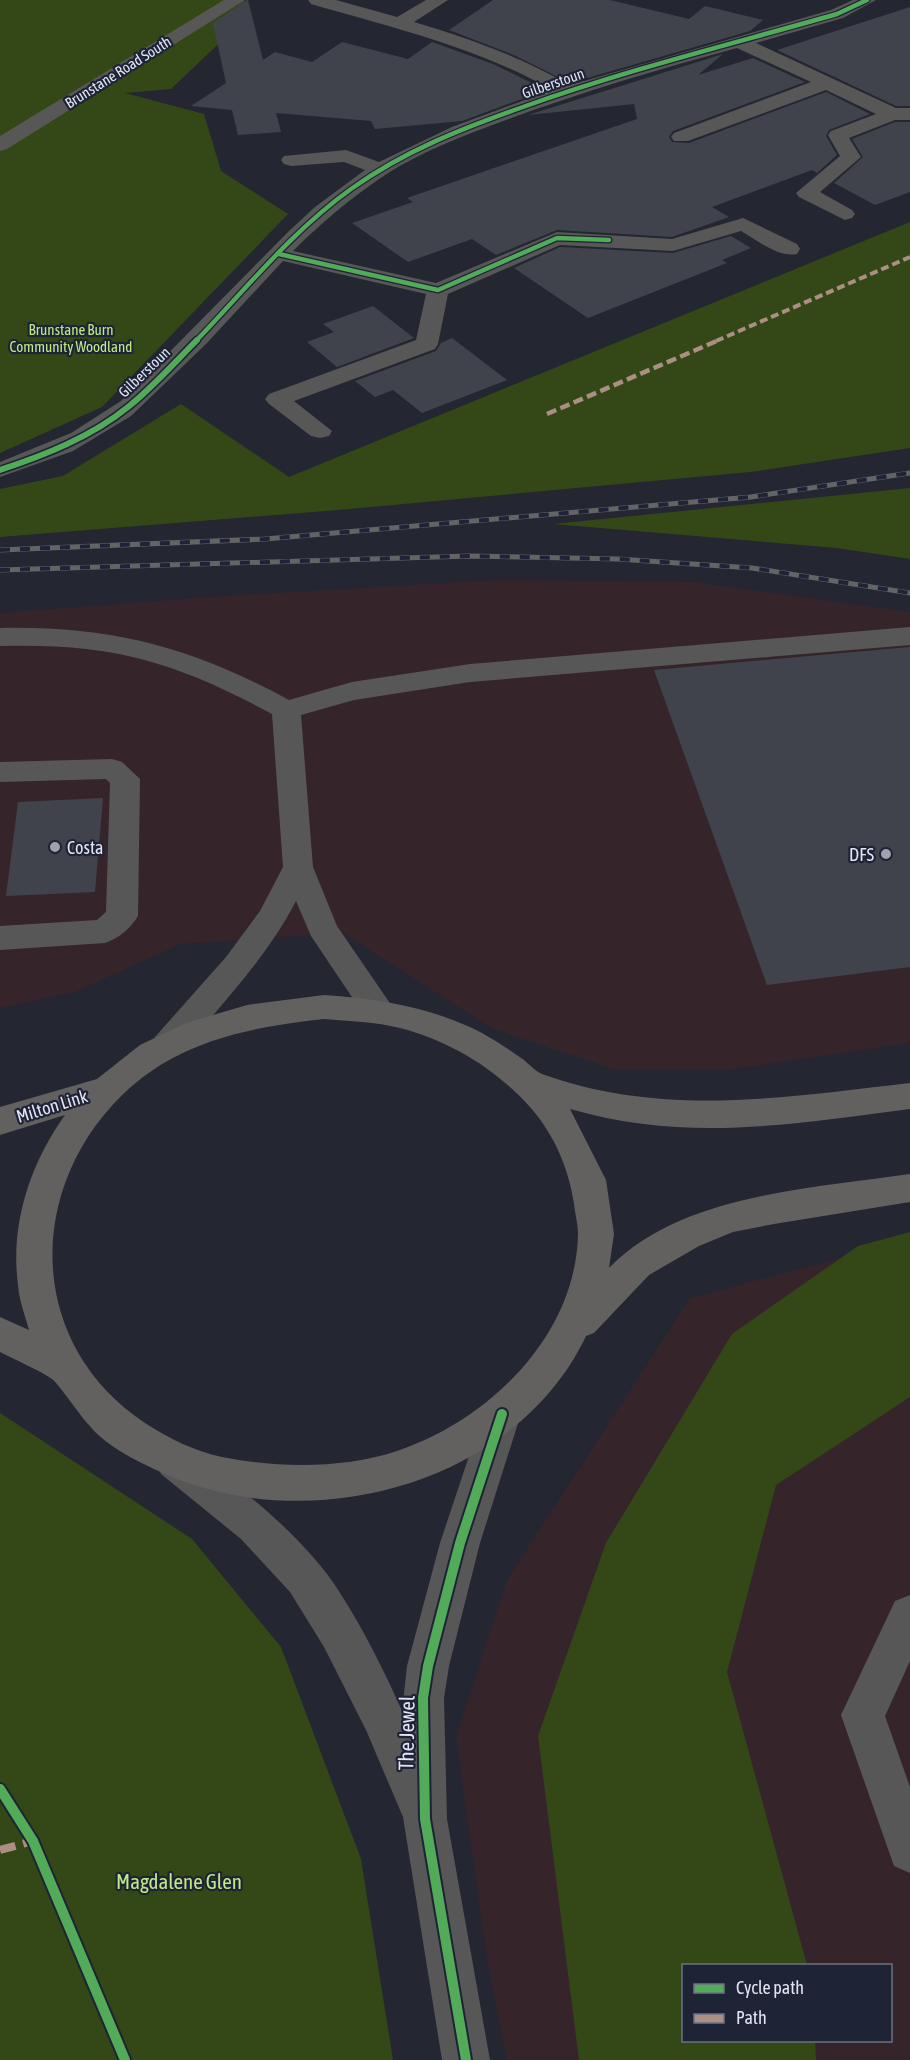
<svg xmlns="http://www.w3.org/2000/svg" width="910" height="2060" viewBox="0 0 910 2060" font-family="'Asap Condensed',sans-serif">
<rect width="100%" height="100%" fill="#242631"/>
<g fill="#35252b" fill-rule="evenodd">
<path d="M496 580 694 582 910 612V1043L727 1070H617L493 1029 343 933 181 944 75 992 0 1008V613L209 597Z"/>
<path d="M910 1244V2060H507L488 1966 456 1737 507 1580 690 1298 876 1249ZM684 1966H890V2040H684Z"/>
</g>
<g fill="#344817">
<path d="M0 0H244L251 13 171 89 125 93 204 114 221 171 288 214 102 407 0 453Z"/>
<path d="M910 222V448L750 472 338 510 0 537V489L63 476 181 404 289 477Z"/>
<path d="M910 488V559L837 548 553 524Z"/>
<path d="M910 1232V1397L776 1485 727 1672 807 1965 684 1966V2040L815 2041 816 2060H579L538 1736 606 1543 732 1334 858 1246Z"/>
<path d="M0 1413 192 1539 281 1647 361 1859 393 2060H0Z"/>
</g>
<g fill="#41434c">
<path d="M247 0H248L263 60 275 52 312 62 342 42 408 59 432 42 493 64 546 90 462 121 375 129 371 121 276 113 281 132 238 135 232 110 191 106 226 83 213 23Z"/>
<path d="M493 0H610L689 19 705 6 763 20 750 31 570 83 514 55 449 30Z"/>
<path d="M910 7V106H896L777 50Z"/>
<path d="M723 54 698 75 753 58 805 82 673 131 669 137 672 142 689 143 826 92 870 114 829 130 826 136 837 155 817 173 812 170 712 207 729 217 672 237 557 230 496 255 472 239 408 262 352 223 413 202 407 198 637 119 634 104 528 115Z"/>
<path d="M895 122H910V192L875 205 834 183 863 157 852 139Z"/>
<path d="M731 236 751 248 722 260 727 263 588 318 514 268 560 247 673 253Z"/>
<path d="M373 306 414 338 337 367 307 342 334 332 323 324Z"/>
<path d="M452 338 507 380 422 413 393 390 375 397 355 381 436 351 441 343Z"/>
<path d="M910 647V967L767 985 654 670Z"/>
<path d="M103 798 95 892 6 896 18 802Z"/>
</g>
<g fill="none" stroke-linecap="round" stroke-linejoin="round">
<g fill="#585757" fill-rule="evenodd">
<path d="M224 0H245L7 149 0 151V136Z"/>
<path d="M308 0H336L397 17 426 0H448L414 22C469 38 520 57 570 85L831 10 853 0H876L843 18 756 43 896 108H910V120H895L849 138 861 157 820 192 852 210 855 214 852 218 845 220 799 197 796 193 840 156 828 135 831 131 876 114 826 90 688 141H674L671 137 674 133 811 82 737 48C659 69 582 92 506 120 465 135 422 151 385 175 352 197 321 223 293 251L436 283 557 232 672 239 743 218 797 244 800 249 797 254C778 258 757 240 741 231L673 251 560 245 448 294 438 344 435 349 294 401 332 431 329 436 320 438 311 436 269 404 265 399 269 394 416 340 426 294 283 261 206 344 131 416 73 451 0 477V462L71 433 121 401 289 231 315 207 365 170 344 162 291 166 284 164 281 160 284 156 346 150 379 162 452 127 552 90C476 47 394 28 311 4Z"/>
<path d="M910 627V645L470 682 354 700 301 715 313 867 337 926 396 1012 392 1021 380 1024 368 1021 311 936 296 901C266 959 220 1006 179 1055L167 1059 155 1055 150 1046 155 1037 226 957 260 911 283 867 272 714C174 661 112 643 0 646V628C112 626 191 647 289 700L352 682 470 664Z"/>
<path d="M112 759 122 762 140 779 138 916C130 929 119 938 105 943L0 950V926L97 920 106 912 110 783 106 779 0 782V762Z"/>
<path d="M502 1397 516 1402 521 1414 480 1543 449 1666 444 1698 447 1819 490 2060H442L403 1817 366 1730 324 1647 290 1592 241 1539 161 1474 155 1461 161 1448 175 1443 189 1448C234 1484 282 1519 319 1564 348 1598 384 1669 402 1711L407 1666 440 1543 483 1414 488 1402Z"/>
<path d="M910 1595V1661L885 1716 910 1787V1873L894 1866 841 1715 895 1601Z"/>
</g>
<path fill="#63615f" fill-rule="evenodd" d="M324 995C379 999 432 1007 482 1033 496 1041 510 1050 524 1060 530 1065 535 1071 542 1074 663 1118 786 1097 910 1083V1109C791 1124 689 1143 570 1109L606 1180 614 1234 609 1268C680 1194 814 1188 910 1174V1202L774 1224 733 1232 699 1246 649 1275 594 1333 586 1336C513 1490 298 1541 152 1468 131 1458 104 1444 89 1425 81 1417 58 1383 52 1379 37 1369 17 1361 0 1352V1317L29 1330C25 1315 19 1300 18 1285 10 1224 30 1164 65 1115L0 1135V1107L97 1079 140 1045 186 1023 247 1005ZM324 1019C349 1021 376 1022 400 1028 450 1041 496 1069 530 1107 554 1134 569 1169 574 1204 575 1214 578 1224 578 1234 576 1336 489 1420 397 1451 343 1469 277 1468 222 1457 194 1451 168 1438 145 1423 17 1338 27 1167 143 1077 196 1037 260 1026 324 1019Z"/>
<defs>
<g id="rail">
<path d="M0 550 265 539 751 497 910 473"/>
<path d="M0 570 469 556 618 559 752 568 910 593"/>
</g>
</defs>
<use href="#rail" stroke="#646467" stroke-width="5"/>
<use href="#rail" stroke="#1f2336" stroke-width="4" stroke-dasharray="10" stroke-linecap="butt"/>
<path stroke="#ac8f84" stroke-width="4" stroke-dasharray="8 4" stroke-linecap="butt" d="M716 341 910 257"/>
<path stroke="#ac8f84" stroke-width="4.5" stroke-dasharray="10 4.5" stroke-linecap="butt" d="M547 414 719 340"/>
<path stroke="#ac8f84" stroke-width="8" stroke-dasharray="16 8" stroke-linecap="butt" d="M0 1850 33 1841"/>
<defs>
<g id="cycleway-far2">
<path d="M279 254 438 290 557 238 609 240"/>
<path d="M196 341C246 289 292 231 351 189 404 151 463 128 523 107 626 70 732 44 837 14L867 0"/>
</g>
<path id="cycleway-far1" d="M0 470C45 455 91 437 128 407 153 387 175 362 197 340"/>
<g id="cycleway">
<path d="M0 1789 33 1841 125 2060"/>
<path d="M466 2060 425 1819 423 1698 428 1666 460 1543 502 1414"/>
</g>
</defs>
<use href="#cycleway-far2" stroke="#1f2336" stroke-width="7"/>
<use href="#cycleway-far1" stroke="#1f2336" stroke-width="9"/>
<use href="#cycleway" stroke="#1f2336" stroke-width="14"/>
<use href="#cycleway-far2" stroke="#51ab58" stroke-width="4.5"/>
<use href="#cycleway-far1" stroke="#51ab58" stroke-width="6"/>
<use href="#cycleway" stroke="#51ab58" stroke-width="10"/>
</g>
<g fill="#a0a2af" stroke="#1f2336" stroke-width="2">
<circle cx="55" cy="847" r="6"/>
<circle cx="886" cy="854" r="6"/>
</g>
<g text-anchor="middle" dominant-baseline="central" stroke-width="4.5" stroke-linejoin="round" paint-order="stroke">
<g font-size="15" fill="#e2e5f3" stroke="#1f2336">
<text transform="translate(118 72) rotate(-32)">Brunstane Road South</text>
<text transform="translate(553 83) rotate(-19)">Gilberstoun</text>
<text transform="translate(144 372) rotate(-44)">Gilberstoun</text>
</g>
<g font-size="15" fill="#beea83" stroke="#1f2336">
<text x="71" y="329">Brunstane Burn<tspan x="71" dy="17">Community Woodland</tspan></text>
</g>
<g font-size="18" fill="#e2e5f3" stroke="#1f2336" text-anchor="start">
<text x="67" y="847">Costa</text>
<text x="874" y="854" text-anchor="end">DFS</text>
</g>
<g font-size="18" fill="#e2e5f3" stroke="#1f2336">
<text transform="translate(52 1106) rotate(-17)">Milton Link</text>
</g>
<g font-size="21" fill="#e2e5f3" stroke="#1f2336">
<text transform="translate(406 1733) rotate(-89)">The Jewel</text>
</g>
<g font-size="21" fill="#beea83" stroke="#1f2336">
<text x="179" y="1881">Magdalene Glen</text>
</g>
</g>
<rect x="682" y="1964" width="210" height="78" fill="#1f2336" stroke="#6d7182" stroke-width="1.5"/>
<rect x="694" y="1984" width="30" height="9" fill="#51ab58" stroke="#6d7182" stroke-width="1.5"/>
<text x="736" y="1994" font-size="18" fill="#e2e5f3">Cycle path</text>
<rect x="694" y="2014" width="30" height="9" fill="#ac8f84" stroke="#6d7182" stroke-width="1.5"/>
<text x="736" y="2024" font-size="18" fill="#e2e5f3">Path</text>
</svg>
